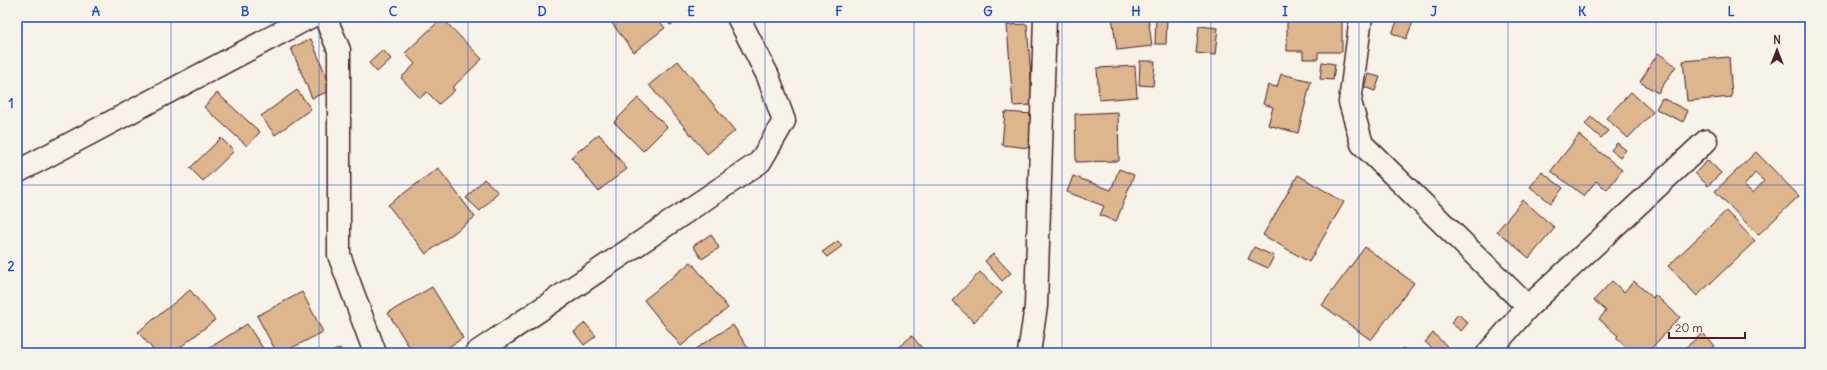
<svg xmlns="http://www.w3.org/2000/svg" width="1827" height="370" viewBox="0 0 1827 370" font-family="Delius,sans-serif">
<rect width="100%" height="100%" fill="#f7f3e8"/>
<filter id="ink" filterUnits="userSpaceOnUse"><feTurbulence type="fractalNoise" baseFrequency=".025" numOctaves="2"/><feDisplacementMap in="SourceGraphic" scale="8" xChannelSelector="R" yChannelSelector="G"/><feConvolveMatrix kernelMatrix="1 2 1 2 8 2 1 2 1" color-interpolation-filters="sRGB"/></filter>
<g filter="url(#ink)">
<g fill="#ddb68e" stroke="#4a1f2b" fill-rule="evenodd">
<path d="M607 17H656L665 28 634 52Z"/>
<path d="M666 17H686L670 25Z"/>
<path d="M1112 17H1148L1152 46 1117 50Z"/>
<path d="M1156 17H1167L1166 44H1155Z"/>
<path d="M1287 17H1342V52H1318V59H1303V51H1287Z"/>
<path d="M1399 17H1415L1406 39 1392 33Z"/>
<path d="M442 18 482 59 452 88 455 90 439 104 427 92 420 98 401 78 415 64 405 53Z"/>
<path d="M1027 24 1033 105 1013 106 1007 25Z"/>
<path d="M1199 26 1218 28 1215 55 1196 53Z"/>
<path d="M311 39 332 90 312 98 291 48Z"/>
<path d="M383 50 391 59 377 72 369 63Z"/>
<path d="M1658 53 1676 66 1658 93 1640 82Z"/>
<path d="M1729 57 1732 97 1687 101 1683 61Z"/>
<path d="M678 61 735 131 707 154 649 85Z"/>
<path d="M1140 61H1155L1153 86 1139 85Z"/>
<path d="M1322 62 1335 64 1333 80 1320 79Z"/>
<path d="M1135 66 1137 97 1099 100 1097 68Z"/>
<path d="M1281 74 1311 81 1298 133 1268 125 1273 107 1263 104 1268 85 1277 87Z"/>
<path d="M1368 74 1380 77 1375 91 1364 87Z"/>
<path d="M297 90 311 109 275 135 261 116Z"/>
<path d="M1631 92 1653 112 1628 138 1606 118Z"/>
<path d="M217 93 260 132 247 146 204 107Z"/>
<path d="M638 98 667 127 643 151 614 122Z"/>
<path d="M1662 98 1688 111 1683 122 1656 109Z"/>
<path d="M1005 112 1032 114 1029 148 1002 145Z"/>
<path d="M1118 112 1119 161 1076 162 1075 114Z"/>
<path d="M1591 117 1608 131 1601 138 1585 124Z"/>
<path d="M599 134 627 169 598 191 571 157Z"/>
<path d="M1579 135 1622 170 1607 190 1596 181 1584 196 1551 171Z"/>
<path d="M221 138 234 151 203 181 190 168Z"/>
<path d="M1617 143 1626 150 1620 157 1611 150Z"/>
<path d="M1756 152 1799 196 1758 235 1715 191ZM1755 173 1764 181 1753 193 1744 186Z"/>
<path d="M1708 160 1721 173 1708 186 1695 173Z"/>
<path d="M438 168 475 217 426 254 388 205Z"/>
<path d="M1119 169 1134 175 1116 222 1100 215 1104 206 1067 192 1073 176 1111 190Z"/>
<path d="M1542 172 1563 188 1551 203 1530 187Z"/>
<path d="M1298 175 1344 202 1309 262 1263 235Z"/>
<path d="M484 179 498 192 480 211 466 198Z"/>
<path d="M1523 200 1555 228 1529 258 1497 231Z"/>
<path d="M1726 211 1755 241 1697 296 1668 266Z"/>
<path d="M711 234 719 248 702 259 693 246Z"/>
<path d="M838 241 842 246 827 257 822 252Z"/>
<path d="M1254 247 1274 256 1268 268 1248 259Z"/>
<path d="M1365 247 1414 283 1371 340 1322 305Z"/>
<path d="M993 254 1011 273 1002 281 985 261Z"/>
<path d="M691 262 728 308 681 346 644 300Z"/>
<path d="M980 272 1002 293 974 322 952 301Z"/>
<path d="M1612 281 1624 292 1634 281 1653 298 1655 295 1680 317 1647 353H1632L1616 338 1618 336 1599 319 1606 311 1594 300Z"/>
<path d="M432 287 463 338 439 353H413L388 313Z"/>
<path d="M190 290 215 320 173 353H156L138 332Z"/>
<path d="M302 292 323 332 282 353H277L257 316Z"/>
<path d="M1458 314 1468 323 1461 331 1451 323Z"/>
<path d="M585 323 596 336 584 345 574 332Z"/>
<path d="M247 324 266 353H204L203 352Z"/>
<path d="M733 325 749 350 744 353H698L695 349Z"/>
<path d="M1433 333 1448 347 1442 353H1438L1425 342Z"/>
<path d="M1703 333 1714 346 1706 353H1679Z"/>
<path d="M912 336 926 353H891Z"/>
<path d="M340 348 343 353H330Z"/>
<path d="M1403 348 1412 353H1400Z"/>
<path d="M675 349 679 353H671Z"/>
</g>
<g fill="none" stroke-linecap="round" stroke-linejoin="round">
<defs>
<g id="minor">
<path d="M325 17 339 50V255L375 353"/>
<path d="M1361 17 1350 102 1362 144 1528 307"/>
<path d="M17 172 310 17"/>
<path d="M476 353 760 162 784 121 768 76 738 17"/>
<path d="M1029 353 1036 306 1045 17"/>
<path d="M1488 353 1528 307 1706 141"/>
</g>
</defs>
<use href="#minor" stroke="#4a1f2b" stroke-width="25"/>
<use href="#minor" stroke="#f7f3e8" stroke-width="22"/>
</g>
</g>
<path fill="none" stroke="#1d4ed8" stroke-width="1" stroke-opacity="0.55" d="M171 17V353M319 17V353M468 17V353M616 17V353M765 17V353M914 17V353M1062 17V353M1211 17V353M1359 17V353M1508 17V353M1656 17V353M17 185H1810"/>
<rect width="1827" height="370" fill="none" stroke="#f7f3e8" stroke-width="44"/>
<g transform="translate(1777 50)" stroke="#f7f3e8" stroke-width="3" paint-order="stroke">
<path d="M0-3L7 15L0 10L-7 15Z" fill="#4a1f2b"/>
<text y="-6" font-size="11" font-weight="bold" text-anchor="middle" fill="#4a1f2b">N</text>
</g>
<path d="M1669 332v6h76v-6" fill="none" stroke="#4a1f2b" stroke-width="2"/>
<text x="1675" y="332" font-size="12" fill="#4a1f2b" stroke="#f7f3e8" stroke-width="3" paint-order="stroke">20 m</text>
<rect x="22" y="22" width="1783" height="326" fill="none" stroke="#1d4ed8" stroke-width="1.5"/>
<g font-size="13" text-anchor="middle" font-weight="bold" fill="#1d4ed8">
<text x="96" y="16">A</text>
<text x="245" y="16">B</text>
<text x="393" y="16">C</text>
<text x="542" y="16">D</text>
<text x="691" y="16">E</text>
<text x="839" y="16">F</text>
<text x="988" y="16">G</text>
<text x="1136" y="16">H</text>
<text x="1285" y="16">I</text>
<text x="1434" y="16">J</text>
<text x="1582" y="16">K</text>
<text x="1731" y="16">L</text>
<text x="11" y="108">1</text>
<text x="11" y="271">2</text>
</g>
</svg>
